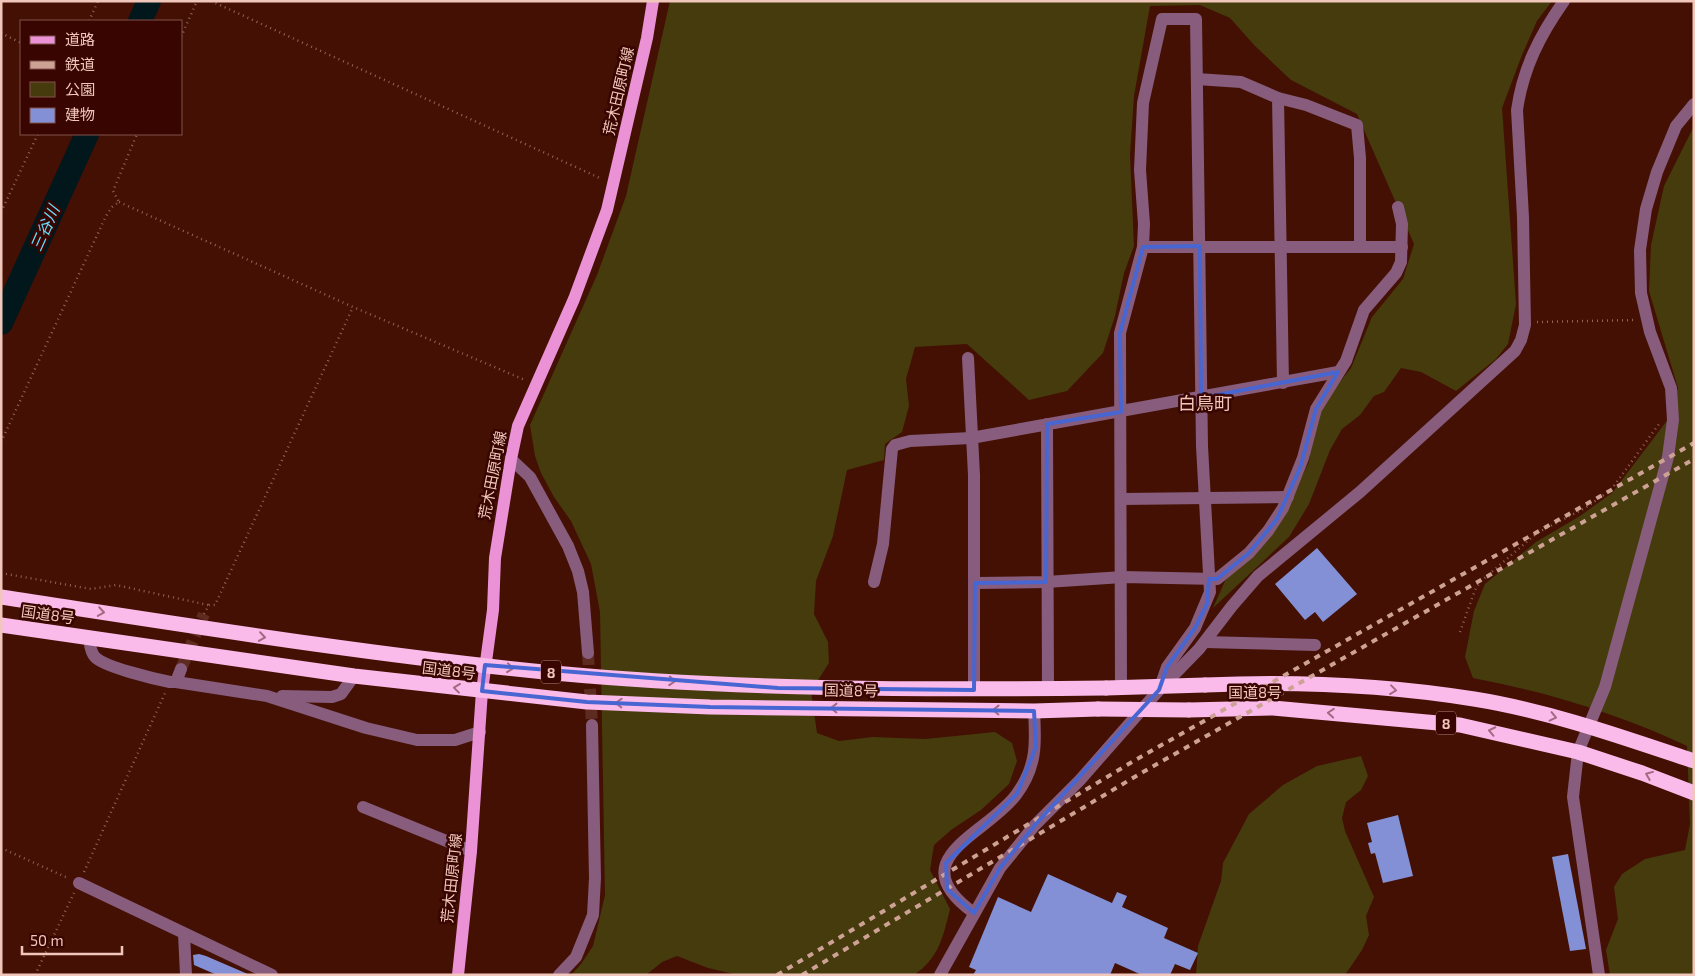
<svg xmlns="http://www.w3.org/2000/svg" width="1695" height="976" viewBox="0 0 1695 976" font-family="'Exo 2','Noto Sans JP',sans-serif">
<rect width="100%" height="100%" fill="#431003"/>
<g fill="#453b0d">
<path d="M670 1H1552L1537 21 1522 55 1502 108 1516 304 1508 344 1496 359 1456 391 1421 372 1401 368 1384 392 1374 396 1360 415 1342 429 1330 450 1309 504 1289 537 1213 608 1225 581 1299 482 1309 462 1312 437 1321 411 1332 392 1351 368 1372 317 1403 279 1414 244 1357 114 1291 80 1255 46 1230 18 1200 5 1150 6 1134 96 1130 155 1134 246 1124 273 1115 316 1103 353 1067 391 1029 400 967 344 915 347 906 379 909 406 902 432 885 444 884 460 847 470 833 536 816 581 814 614 828 642 829 663 811 691 817 733 839 741 873 737 925 739 995 732 1012 743 1017 761 1009 784 981 810 951 830 934 845 930 870 950 909C943 937 939 958 914 975H738L708 968 677 956 662 962 646 975H571L581 964 593 946 605 895 600 612 591 564 571 521 554 497 541 473 535 456 530 425 597 275 626 196Z"/>
<path d="M1694 126V975H1610L1606 950 1618 919 1614 887 1622 874 1645 859 1685 850 1690 824 1687 746C1619 714 1547 692 1473 678L1465 657 1474 611 1485 584 1536 542 1580 516 1612 493 1669 418 1678 388 1649 291 1651 245 1664 186Z"/>
<path d="M1361 756 1368 776 1361 790 1346 802 1342 818 1345 831 1374 897 1366 916 1369 935 1362 950 1345 975H1196L1198 946 1221 881 1223 863 1249 814 1283 785 1317 766Z"/>
</g>
<g fill="none" stroke-linecap="round" stroke-linejoin="round">
<g stroke="#01171c" stroke-width="24">
<path d="M140 21 149 1"/>
<path d="M1 323 87 134"/>
</g>
</g>
<g fill="#8490d5">
<path d="M1317 548 1357 594 1323 622 1315 612 1305 620 1275 584Z"/>
<path d="M1398 815 1413 876 1383 883 1375 853 1371 854 1368 843 1372 842 1367 823Z"/>
<path d="M1568 854 1586 949 1570 951 1552 857Z"/>
<path d="M1048 874 1112 903 1117 892 1127 896 1122 907 1168 928 1164 938 1198 953 1190 970 1175 964 1170 975H1142L1115 963 1110 975H973L976 970 969 967 998 897 1031 912Z"/>
<path d="M199 954 206 956 250 975H217L194 965 193 955Z"/>
</g>
<g fill="none" stroke-linecap="round" stroke-linejoin="round">
<g stroke="#5d2b1f" stroke-width="12" stroke-dasharray="12 6" stroke-linecap="butt">
<path d="M588 653 592 725"/>
<path d="M181 669 204 614"/>
</g>
<g stroke="#936357" stroke-width="2.5" stroke-dasharray="1 4" stroke-linecap="butt">
<path d="M211 1 602 179"/>
<path d="M89 21 98 1"/>
<path d="M1 33 21 43"/>
<path d="M181 37 197 1"/>
<path d="M119 202 353 307 525 380"/>
<path d="M1 212 38 134"/>
<path d="M1537 322 1636 320"/>
<path d="M1 442 106 216 112 207 119 202 113 191 137 134"/>
<path d="M1 573 91 589 116 585 208 605"/>
<path d="M204 614 209 605H215L353 307"/>
<path d="M1460 632 1475 590 1480 582 1537 533 1585 508 1611 490 1659 424"/>
<path d="M1 848 68 878"/>
<path d="M84 872 165 693"/>
<path d="M35 975 74 893"/>
</g>
<g stroke="#875c7c" stroke-width="12">
<path d="M1197 79 1241 82 1278 98 1306 105 1357 125 1360 158V246"/>
<path d="M1278 98 1283 383"/>
<path d="M1143 247H1402"/>
<path d="M968 358 974 475V690"/>
<path d="M1047 424 1048 689"/>
<path d="M511 459 530 477 568 546 578 571 583 592 588 653"/>
<path d="M1122 499 1288 497"/>
<path d="M874 582 883 544 892 449 895 445 910 441 971 438 1338 372"/>
<path d="M975 583 1046 582 1123 577 1217 579 1249 553 1268 531 1283 508 1303 458 1316 409 1346 361 1364 310 1396 273 1401 262 1402 224 1398 207"/>
<path d="M89 638C90 644 90 652 95 657 104 667 155 679 170 682H176L181 669"/>
<path d="M1205 642 1315 645"/>
<path d="M176 682 267 696 366 728 417 740H455L480 732"/>
<path d="M1121 688 1120 333 1143 247 1144 224 1140 170 1143 103 1162 19H1196L1202 446 1210 592 1195 628 1167 667 1159 690"/>
<path d="M282 696 332 697 341 694 354 676"/>
<path d="M363 807 471 851"/>
<path d="M79 883 272 975"/>
<path d="M974 913C899 859 986 835 1016 795 1037 767 1036 743 1034 711"/>
<path d="M184 934 186 975"/>
<path d="M559 975 576 957 593 915 595 878 592 725"/>
<path d="M940 975 1000 868 1035 825 1080 780 1159 690 1199 649 1232 606 1258 576 1360 492 1515 351 1521 340 1525 325 1523 217 1517 110C1523 68 1540 35 1564 1"/>
<path d="M1599 975 1573 797 1578 752 1605 687 1668 457 1673 420 1671 388 1650 332 1641 293 1640 250 1646 209 1657 172 1676 126 1694 104"/>
</g>
<path stroke="#eb92d6" stroke-width="12" d="M458 975 471 851 482 691 493 610 495 558 511 459 518 426 574 299 607 210 647 38 653 1"/>
<g stroke="#fabaea" stroke-width="15">
<path d="M1 597C185 625 369 655 554 673 738 690 922 690 1106 688"/>
<path d="M1 625 354 676 587 702 710 707 1034 711 1098 709"/>
<path d="M1205 685C1294 681 1386 685 1474 699 1549 711 1622 737 1694 761"/>
<path d="M1189 710 1273 708 1460 725 1578 752 1642 773 1694 793"/>
</g>
<g stroke="#cea195" stroke-width="4" stroke-dasharray="6 6" stroke-linecap="butt">
<path d="M777 975 1137 759 1694 443"/>
<path d="M802 975 1143 772 1694 459"/>
</g>
<g stroke="#fabaea" stroke-width="15">
<path d="M1106 688 1205 685"/>
<path d="M1098 709 1189 710"/>
</g>
</g>
<defs><path id="oneway-chevron" d="M-2-3.5L2.5 0L-2 3.5" fill="none" stroke-width="1.6" stroke-linecap="round" stroke-linejoin="round" transform="scale(1.25)"/></defs>
<g stroke="#a36981">
<use href="#oneway-chevron" transform="translate(101 612) rotate(9)"/>
<use href="#oneway-chevron" transform="translate(262 637) rotate(8)"/>
<use href="#oneway-chevron" transform="translate(510 668) rotate(6)"/>
<use href="#oneway-chevron" transform="translate(672 681) rotate(4)"/>
<use href="#oneway-chevron" transform="translate(457 688) rotate(-173)"/>
<use href="#oneway-chevron" transform="translate(1393 690) rotate(7)"/>
<use href="#oneway-chevron" transform="translate(619 703) rotate(-178)"/>
<use href="#oneway-chevron" transform="translate(834 708) rotate(-179)"/>
<use href="#oneway-chevron" transform="translate(996 710) rotate(-179)"/>
<use href="#oneway-chevron" transform="translate(1331 713) rotate(-175)"/>
<use href="#oneway-chevron" transform="translate(1553 717) rotate(13)"/>
<use href="#oneway-chevron" transform="translate(1492 731) rotate(-168)"/>
<use href="#oneway-chevron" transform="translate(1649 775) rotate(-158)"/>
</g>
<path fill="none" stroke="#4866d2" stroke-width="4" stroke-linejoin="round" d="M1200 246 1201 398 1338 372 1316 409 1300 468 1277 519 1249 553 1217 579H1209L1207 604 1195 628 1167 667 1159 690 1035 825 1000 868 974 913 947 889 946 863 1017 794 1036 747 1034 711 710 707 587 702 482 691 485 665 778 688 974 690 975 583 1046 582 1047 424 1121 412 1120 333 1143 247Z"/>
<g text-anchor="middle" dominant-baseline="central" stroke-width="5" stroke-linejoin="round" paint-order="stroke">
<g fill="#380500" stroke="#ba8d83" stroke-width="1">
<rect x="541" y="660.5" width="20" height="23" rx="4"/>
<rect x="1436" y="711.5" width="20" height="23" rx="4"/>
</g>
<g font-size="14" font-weight="bold" fill="#f2c7bb">
<text x="551" y="672">8</text>
<text x="1446" y="723">8</text>
</g>
<g font-size="15" fill="#f2c7bb" stroke="#380500">
<text transform="translate(618 91) rotate(-77)">荒木田原町線</text>
<text transform="translate(492 475) rotate(-79)">荒木田原町線</text>
<text transform="translate(48 614) rotate(8)">国道8号</text>
<text transform="translate(449 670) rotate(7)">国道8号</text>
<text transform="translate(851 690) rotate(1)">国道8号</text>
<text x="1255" y="692">国道8号</text>
<text transform="translate(451 878) rotate(-84)">荒木田原町線</text>
</g>
<g font-size="16" font-style="italic" fill="#66defb" stroke="#380500">
<text transform="translate(44 228) rotate(-66)">三谷川</text>
</g>
<g font-size="18" fill="#f2c7bb" stroke="#380500">
<text x="1205" y="403">白鳥町</text>
</g>
</g>
<rect width="1695" height="976" fill="none" stroke="#f2c7bb" stroke-width="5"/>
<rect x="20" y="20" width="162" height="115" fill="#380500" stroke="#82534b"/>
<rect x="30" y="36" width="25" height="8" fill="#eb92d6" stroke="#82534b"/>
<text x="65" y="45" font-size="15" fill="#f2c7bb">道路</text>
<rect x="30" y="61" width="25" height="8" fill="#cea195" stroke="#82534b"/>
<text x="65" y="70" font-size="15" fill="#f2c7bb">鉄道</text>
<rect x="30" y="82" width="25" height="15" fill="#453b0d" stroke="#82534b"/>
<text x="65" y="95" font-size="15" fill="#f2c7bb">公園</text>
<rect x="30" y="108" width="25" height="15" fill="#8490d5" stroke="#82534b"/>
<text x="65" y="120" font-size="15" fill="#f2c7bb">建物</text>
<path d="M22 946v8h100v-8" fill="none" stroke="#f2c7bb" stroke-width="2.5"/>
<text x="30" y="946" font-size="15" fill="#f2c7bb" stroke="#380500" stroke-width="4" paint-order="stroke">50 m</text>
</svg>
